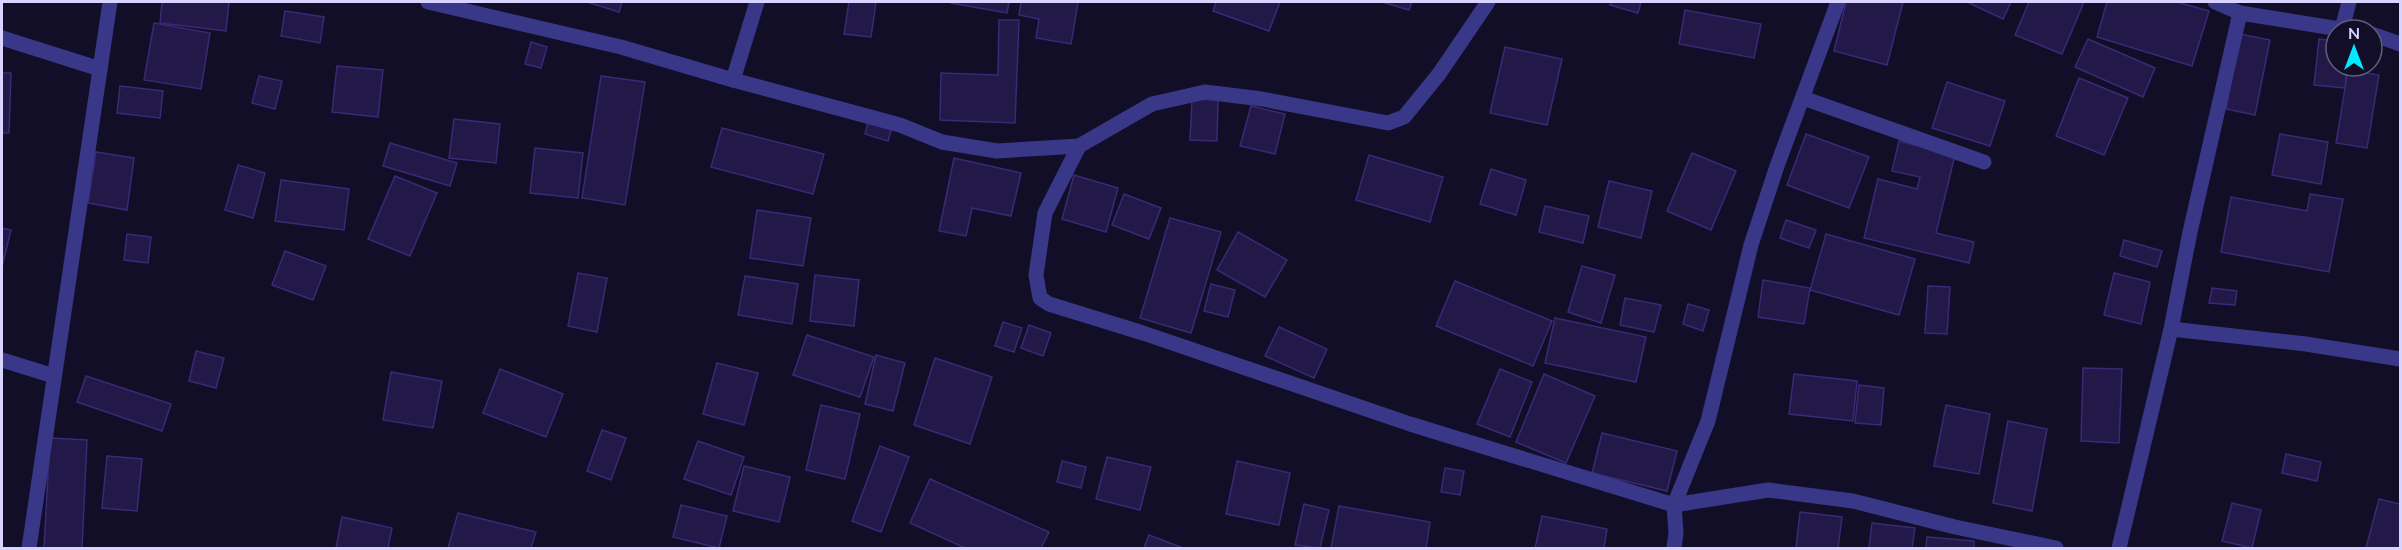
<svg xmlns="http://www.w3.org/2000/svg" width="2402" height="550" viewBox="0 0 2402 550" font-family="Mulish,sans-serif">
<rect width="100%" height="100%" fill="#120e27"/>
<g fill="#221949" stroke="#382a76" stroke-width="1.5">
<path d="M162 2H229L226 31 160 23Z"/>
<path d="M591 2H622L619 12 590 3Z"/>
<path d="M849 2H876L871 37 844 34Z"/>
<path d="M1021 2H1078L1071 44 1036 38 1039 19 1019 15Z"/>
<path d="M1216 2H1280L1269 31 1213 11Z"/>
<path d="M1382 2H1412L1409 10Z"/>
<path d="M1611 2H1641L1638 13 1610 5Z"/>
<path d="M1846 2H1903L1887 65 1834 51Z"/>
<path d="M1967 2H2011L2003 19Z"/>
<path d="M2029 2H2084L2062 54 2015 35Z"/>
<path d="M2107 2H2177L2209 11 2192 66 2097 37Z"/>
<path d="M951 3V2H1009L1007 13Z"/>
<path d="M1685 10 1761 24 1754 58 1679 44Z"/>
<path d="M285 11 324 17 320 43 281 36Z"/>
<path d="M999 20H1019L1015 123 940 120 941 73 998 75Z"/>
<path d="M154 23 210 33 201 89 144 80Z"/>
<path d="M2240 34 2270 40 2255 115 2226 109Z"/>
<path d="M2088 39 2155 68 2143 97 2075 67Z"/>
<path d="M2319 39 2336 41V66H2347L2345 88 2314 85Z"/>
<path d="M531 42 547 47 541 68 525 64Z"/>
<path d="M1505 47 1562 59 1547 125 1490 113Z"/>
<path d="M337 66 383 70 378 117 332 112Z"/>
<path d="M2348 70 2379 75 2367 148 2336 143Z"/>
<path d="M2 73H11L9 133H2Z"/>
<path d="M259 76 282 81 275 109 252 103Z"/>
<path d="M601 76 645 82 625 205 582 198Z"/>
<path d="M2079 78 2128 98 2104 155 2056 136Z"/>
<path d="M1947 82 2005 101 1990 146 1932 128Z"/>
<path d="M120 86 163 91 160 118 117 113Z"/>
<path d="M1192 99 1218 100 1217 141 1190 140Z"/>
<path d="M1251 106 1285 114 1275 154 1240 146Z"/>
<path d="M870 116 893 123 888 141 865 134Z"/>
<path d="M454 119 500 124 496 163 449 158Z"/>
<path d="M722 128 824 154 813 194 711 167Z"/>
<path d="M1806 134 1869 157 1849 208 1787 185Z"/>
<path d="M2280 134 2328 142 2321 184 2272 175Z"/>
<path d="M1899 141 1955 155 1936 233 1974 242 1969 263 1864 238 1878 179 1917 189 1920 177 1892 171Z"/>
<path d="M390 143 457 163 450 186 383 166Z"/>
<path d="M535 148 583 153 578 198 530 193Z"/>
<path d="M96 152 134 158 127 210 88 203Z"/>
<path d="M1692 153 1736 171 1711 230 1667 211Z"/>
<path d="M1369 155 1443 177 1430 222 1356 200Z"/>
<path d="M954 158 1021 173 1011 216 972 208 966 236 939 231Z"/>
<path d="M238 165 265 173 253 218 225 210Z"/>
<path d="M1491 169 1526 180 1516 215 1480 204Z"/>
<path d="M1074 175 1118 188 1106 232 1062 219Z"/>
<path d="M395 176 437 193 410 256 368 239Z"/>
<path d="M281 180 349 189 344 230 275 221Z"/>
<path d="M1609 181 1652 191 1641 238 1598 227Z"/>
<path d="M1124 194 1161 208 1149 239 1112 225Z"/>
<path d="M2310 194 2343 199 2329 272 2221 252 2231 197 2307 211Z"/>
<path d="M1545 206 1589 216 1583 243 1539 232Z"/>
<path d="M757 210 811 218 803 266 750 258Z"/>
<path d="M1170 218 1221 232 1191 333 1140 318Z"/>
<path d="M1786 220 1816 230 1809 248 1780 238Z"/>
<path d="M2 228 11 230 2 267Z"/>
<path d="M1238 232 1287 260 1265 297 1217 270Z"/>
<path d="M127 234 151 237 148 263 124 260Z"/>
<path d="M1826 234 1915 259 1899 315 1810 290Z"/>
<path d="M2124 240 2162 251 2157 267 2120 256Z"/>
<path d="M285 251 326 266 313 300 272 285Z"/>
<path d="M1582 266 1615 275 1601 323 1568 312Z"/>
<path d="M578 273 607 278 597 332 568 326Z"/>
<path d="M2114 273 2150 282 2141 324 2104 315Z"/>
<path d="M815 275 859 280 854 326 810 321Z"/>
<path d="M745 276 798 284 792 324 738 315Z"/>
<path d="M1763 280 1810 288 1804 324 1758 317Z"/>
<path d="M1455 281 1552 321 1533 366 1436 326Z"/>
<path d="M1211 284 1235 290 1228 317 1204 311Z"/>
<path d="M1928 286 1950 287 1947 334 1925 333Z"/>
<path d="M2212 288 2237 291 2235 305 2209 303Z"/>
<path d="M1625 298 1661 305 1654 332 1620 325Z"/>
<path d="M1688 304 1709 310 1703 331 1683 324Z"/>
<path d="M1555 318 1646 337 1636 382 1545 363Z"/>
<path d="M1003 322 1022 328 1014 352 995 346Z"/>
<path d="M1029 325 1051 333 1043 356 1021 348Z"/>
<path d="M1279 327 1327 349 1314 378 1265 356Z"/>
<path d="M807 335 874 357 860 397 793 375Z"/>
<path d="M196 351 224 358 216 388 189 381Z"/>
<path d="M876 355 905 363 893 411 865 404Z"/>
<path d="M935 358 992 377 970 444 914 425Z"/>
<path d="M717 363 758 373 744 425 703 414Z"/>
<path d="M2083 368 2122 369 2119 443 2081 441Z"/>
<path d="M500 369 563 394 546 437 483 413Z"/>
<path d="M1500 369 1532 382 1510 437 1477 424Z"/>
<path d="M391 372 442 381 433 428 383 420Z"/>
<path d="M1544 374 1595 396 1566 463 1516 442Z"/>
<path d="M1794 374 1857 381 1853 421 1789 414Z"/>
<path d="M86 376 171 404 162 431 77 402Z"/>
<path d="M1859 385 1884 388 1881 425 1855 423Z"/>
<path d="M821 405 860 414 845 479 806 470Z"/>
<path d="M1946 405 1990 414 1979 474 1934 466Z"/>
<path d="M2008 421 2047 429 2032 511 1993 503Z"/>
<path d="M602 430 626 438 611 480 587 471Z"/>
<path d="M1602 433 1677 451 1667 491 1592 473Z"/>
<path d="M50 438 87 440 82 548H44Z"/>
<path d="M698 441 744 457 731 495 684 479Z"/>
<path d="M880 446 909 457 881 532 852 521Z"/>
<path d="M2286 454 2321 462 2317 481 2282 473Z"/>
<path d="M107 456 142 459 137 511 102 508Z"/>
<path d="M1107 457 1151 467 1140 510 1096 499Z"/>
<path d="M1062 461 1086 467 1081 488 1057 482Z"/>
<path d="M1237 461 1290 473 1279 525 1226 514Z"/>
<path d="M744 466 790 477 779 522 733 511Z"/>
<path d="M1445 468 1464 471 1460 495 1441 492Z"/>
<path d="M930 479 1049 532 1041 548H965L910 523Z"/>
<path d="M2379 499 2400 504V548H2366Z"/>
<path d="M2232 503 2261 510 2252 548 2222 541Z"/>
<path d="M1304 504 1329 510 1320 548 1295 545Z"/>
<path d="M681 505 727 516 719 548 673 537Z"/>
<path d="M1339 506 1430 522 1426 548H1331Z"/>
<path d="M1800 512 1842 517 1838 548H1796Z"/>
<path d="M458 513 536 532 531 548H448Z"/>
<path d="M1542 516 1607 529 1604 548H1535Z"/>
<path d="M342 517 392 528 388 548H336Z"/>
<path d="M1872 523 1915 528 1912 548H1869Z"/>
<path d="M1149 535 1183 548H1144Z"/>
<path d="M1927 537 1974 541V548H1926Z"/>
</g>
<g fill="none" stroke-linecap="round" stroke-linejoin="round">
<g stroke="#393788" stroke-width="15">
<path d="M428 2 621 47 733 80 900 125 942 142 997 151 1079 146 1152 104 1205 92 1262 99 1388 123 1404 117 1439 74 1488 2"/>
<path d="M2215 2 2240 13 2346 30"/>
<path d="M2342 29 2349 2"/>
<path d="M2372 34 2400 44"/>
<path d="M2 38 100 69"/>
<path d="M733 80 757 2"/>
<path d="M1803 98 1984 162"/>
<path d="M1079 146 1045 213 1036 275 1040 298 1049 304 1143 333 1410 424 1674 505 1708 421 1751 245 1777 166 1838 2"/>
<path d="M2171 329 2306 344 2400 359"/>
<path d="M2 360 54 376"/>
<path d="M29 548 110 2"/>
<path d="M1674 548 1676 533 1674 505 1768 490 1853 501 1955 527 2056 548"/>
<path d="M2119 548 2171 329 2190 232 2240 13"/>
</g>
</g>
<rect width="2402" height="550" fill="none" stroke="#d9d4ff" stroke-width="6"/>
<g transform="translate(2354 48)"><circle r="28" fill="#120e27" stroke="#625d7d" stroke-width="1.5"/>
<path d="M0-4.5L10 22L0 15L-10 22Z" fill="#00e9ff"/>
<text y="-9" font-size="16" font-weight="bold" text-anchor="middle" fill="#d9d4ff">N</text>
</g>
</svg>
